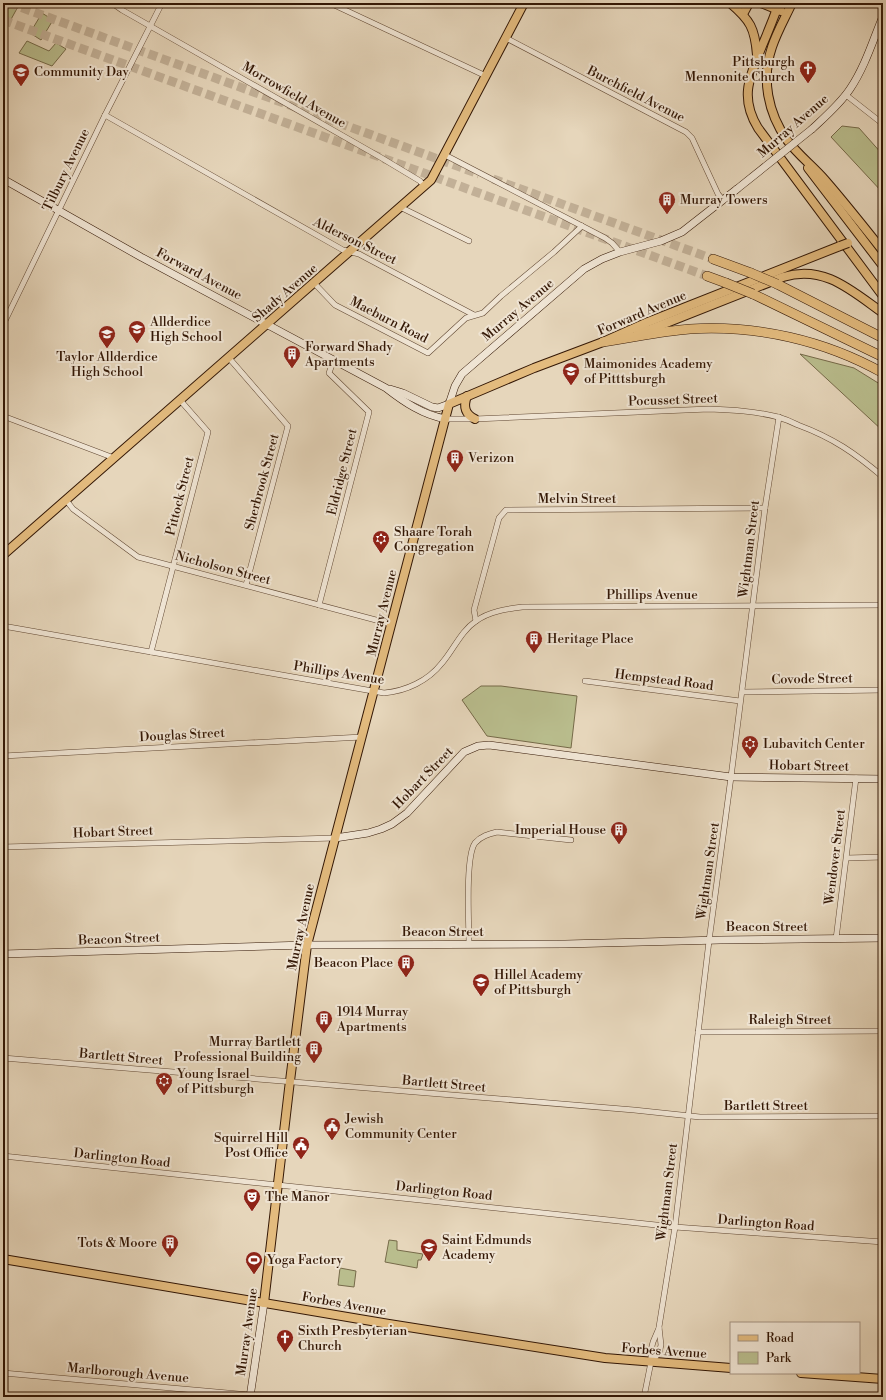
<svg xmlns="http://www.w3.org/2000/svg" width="886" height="1400" viewBox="0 0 886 1400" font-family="'Libre Bodoni',serif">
<rect width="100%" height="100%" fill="#e6d6bb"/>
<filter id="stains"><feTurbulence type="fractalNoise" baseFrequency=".005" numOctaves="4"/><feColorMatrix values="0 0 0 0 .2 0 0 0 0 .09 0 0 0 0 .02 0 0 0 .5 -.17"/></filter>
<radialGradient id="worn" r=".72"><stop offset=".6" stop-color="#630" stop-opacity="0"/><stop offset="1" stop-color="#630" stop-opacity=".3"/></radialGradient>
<g fill="#b9bd8d" stroke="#766a49">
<path d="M3 3H20L9 23 7 22 3 30Z"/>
<path d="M42 13 53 20 41 40 30 33Z"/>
<path d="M27 41 49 51 56 43 66 49 52 66 19 53Z"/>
<path d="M842 126 859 128 883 155V193L831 137Z"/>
<path d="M800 354 854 368 883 386V431Z"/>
<path d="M481 686H501L577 696 571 748 487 736 462 700Z"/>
<path d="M389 1240 397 1241V1250L423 1254 421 1260H418L417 1268 385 1262Z"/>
<path d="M340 1268 356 1271 354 1287 338 1285Z"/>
</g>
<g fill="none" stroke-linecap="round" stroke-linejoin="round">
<g stroke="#c2b097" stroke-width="9" stroke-dasharray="9 4.5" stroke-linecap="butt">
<path d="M9 3 479 174"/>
<path d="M3 20 707 276"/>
<path d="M493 179 713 259"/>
</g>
<defs>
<g id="street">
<path d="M112 3 122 10 380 157 420 181 424 186"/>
<path d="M330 3 486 76"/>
<path d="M506 38 686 132 692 138 718 194 723 200"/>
<path d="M846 95 883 124"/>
<path d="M105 115 343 250 359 254 474 315"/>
<path d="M445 155 605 238 612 243 620 252"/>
<path d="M400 207 469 241"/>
<path d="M314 283 335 305 428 353 466 318 483 313 501 296 554 252 582 226"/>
<path d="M3 325 105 115 162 3"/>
<path d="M229 358 288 426 246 585"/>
<path d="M3 416 114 458"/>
<path d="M446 419H475L709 409C732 410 755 411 778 417 785 419 792 422 798 425 833 438 855 453 883 477"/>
<path d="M66 500 73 509 138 557 391 624"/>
<path d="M319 605 369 412 329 373 334 359"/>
<path d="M476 621 474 610 499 518 506 510 765 508"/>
<path d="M3 626 384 693C406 691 428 681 442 663 454 649 461 631 476 621 490 611 507 609 523 607L883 605"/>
<path d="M151 652 208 432 180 400"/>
<path d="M585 681 740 701"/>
<path d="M742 692 883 690"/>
<path d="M3 756 362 737"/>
<path d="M3 847 335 838"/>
<path d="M847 858 883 857"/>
<path d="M836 939 856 778"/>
<path d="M469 944C469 924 465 857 475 843 481 836 489 834 497 832L571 840"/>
<path d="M698 1032 883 1031"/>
<path d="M3 1058 634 1110 700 1117 883 1116"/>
<path d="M3 1156 675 1227 883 1242"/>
<path d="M651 1362 659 1353 661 1345 659 1327 675 1227 709 941 731 777 765 508 779 417"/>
<path d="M3 1373 250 1395"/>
<path d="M644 1397 651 1362V1350L653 1342 659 1328"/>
</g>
<g id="secondary">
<path d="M812 129C826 116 840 104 850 89 865 67 873 40 883 16"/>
<path d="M3 179 141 257 386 388C404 402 423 415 446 419"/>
<path d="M390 389 403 393 432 407 438 408 449 404 455 386 462 374 584 269 602 259 620 252 661 241 682 232 737 189"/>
<path d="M335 838 368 833 381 829 392 824 407 813 464 752 478 746 489 745 731 777 883 779"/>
<path d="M3 954 307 945 565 944 720 940 883 938"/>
<path d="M250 1397 264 1303"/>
</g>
<g id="primary">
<path d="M730 3C750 20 755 28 757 55"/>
<path d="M761 3 781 11"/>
<path d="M779 3C774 17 768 32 762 46 750 76 739 97 758 128L883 296"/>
<path d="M792 3C785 18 777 32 772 47 761 79 768 113 787 140 798 155 813 166 825 180 845 203 864 227 883 251"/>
<path d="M743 14 749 3"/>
<path d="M808 168 883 266"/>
<path d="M638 333 651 329 783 277C824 264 852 291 883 313"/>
<path d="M467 396C463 407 465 414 475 419"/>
<path d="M3 555 431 180 524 3"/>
<path d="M3 1259 389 1324 605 1358 731 1368"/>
<path d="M264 1303 289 1089 307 945 449 404 534 368 603 342 648 322 840 246"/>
<path d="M801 1373 883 1379"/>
</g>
<g id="highway">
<path d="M713 259 751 273"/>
<path d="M707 276 726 283"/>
<path d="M777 284 883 338"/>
<path d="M753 294 883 357"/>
<path d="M603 342C632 338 661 331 690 329 757 325 824 340 883 373"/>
</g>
</defs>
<use href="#street" stroke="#604732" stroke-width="6"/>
<use href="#secondary" stroke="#331705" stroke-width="8"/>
<use href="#primary" stroke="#331705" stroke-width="10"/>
<use href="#highway" stroke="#331705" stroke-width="10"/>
<use href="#street" stroke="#efe4d3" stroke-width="5"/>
<use href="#secondary" stroke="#efe4d3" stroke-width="7"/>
<use href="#primary" stroke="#e3bb7e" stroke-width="8"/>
<use href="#highway" stroke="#e3bb7e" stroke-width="9"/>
<defs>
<path id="secondary-bridge" d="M737 189 812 129"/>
<path id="primary-bridge" d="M840 246 848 243"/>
<g id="highway-bridge">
<path d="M751 273 777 284"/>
<path d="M726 283 753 294"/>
</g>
</defs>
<use href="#secondary-bridge" stroke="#331705" stroke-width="8" stroke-linecap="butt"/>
<use href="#primary-bridge" stroke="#331705" stroke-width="10" stroke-linecap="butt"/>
<use href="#highway-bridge" stroke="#331705" stroke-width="10" stroke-linecap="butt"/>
<use href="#secondary-bridge" stroke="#efe4d3" stroke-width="7"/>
<use href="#primary-bridge" stroke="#e3bb7e" stroke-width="8"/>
<use href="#highway-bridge" stroke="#e3bb7e" stroke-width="9"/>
</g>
<defs>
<symbol id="church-pin" viewBox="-11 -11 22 30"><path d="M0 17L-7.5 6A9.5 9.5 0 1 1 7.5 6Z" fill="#8f2418" stroke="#efe4d3"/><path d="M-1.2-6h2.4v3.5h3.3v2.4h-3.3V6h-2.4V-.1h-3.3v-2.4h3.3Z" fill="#fff"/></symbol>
<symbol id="school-pin" viewBox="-11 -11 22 30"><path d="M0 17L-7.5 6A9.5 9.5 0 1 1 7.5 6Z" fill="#8f2418" stroke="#efe4d3"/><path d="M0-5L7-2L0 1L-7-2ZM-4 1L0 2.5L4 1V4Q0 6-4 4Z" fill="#fff"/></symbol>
<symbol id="building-pin" viewBox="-11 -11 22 30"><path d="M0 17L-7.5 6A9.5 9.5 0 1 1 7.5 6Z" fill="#8f2418" stroke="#efe4d3"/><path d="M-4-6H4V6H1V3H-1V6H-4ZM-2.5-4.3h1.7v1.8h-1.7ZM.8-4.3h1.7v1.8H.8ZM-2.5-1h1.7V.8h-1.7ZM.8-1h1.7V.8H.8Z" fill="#fff"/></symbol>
<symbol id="synagogue-pin" viewBox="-11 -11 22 30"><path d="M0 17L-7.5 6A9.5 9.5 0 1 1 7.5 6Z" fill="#8f2418" stroke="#efe4d3"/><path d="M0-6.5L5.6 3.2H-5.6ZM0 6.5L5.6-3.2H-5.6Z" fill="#fff"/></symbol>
<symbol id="civic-pin" viewBox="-11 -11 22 30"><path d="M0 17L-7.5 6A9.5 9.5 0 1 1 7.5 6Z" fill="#8f2418" stroke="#efe4d3"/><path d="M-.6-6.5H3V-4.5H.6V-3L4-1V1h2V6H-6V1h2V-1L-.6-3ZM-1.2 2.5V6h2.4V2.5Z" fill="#fff"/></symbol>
<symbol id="theatre-pin" viewBox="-11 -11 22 30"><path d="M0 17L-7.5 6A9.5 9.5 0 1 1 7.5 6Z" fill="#8f2418" stroke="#efe4d3"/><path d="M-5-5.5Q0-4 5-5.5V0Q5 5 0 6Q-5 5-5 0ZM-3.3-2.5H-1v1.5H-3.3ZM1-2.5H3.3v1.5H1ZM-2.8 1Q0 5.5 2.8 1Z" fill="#fff"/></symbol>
<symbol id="stadium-pin" viewBox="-11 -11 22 30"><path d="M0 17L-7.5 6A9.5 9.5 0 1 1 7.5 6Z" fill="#8f2418" stroke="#efe4d3"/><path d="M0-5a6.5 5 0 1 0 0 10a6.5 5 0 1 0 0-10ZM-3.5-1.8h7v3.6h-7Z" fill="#fff"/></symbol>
</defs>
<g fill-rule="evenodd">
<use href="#church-pin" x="798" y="59" width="20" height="27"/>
<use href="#school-pin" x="11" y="62" width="20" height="27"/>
<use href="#building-pin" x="657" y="190" width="20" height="27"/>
<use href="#school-pin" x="127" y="319" width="20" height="27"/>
<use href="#school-pin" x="97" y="324" width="20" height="27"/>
<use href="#building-pin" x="282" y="344" width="20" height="27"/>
<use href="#school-pin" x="561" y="361" width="20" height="27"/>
<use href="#building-pin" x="445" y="448" width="20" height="27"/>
<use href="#synagogue-pin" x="371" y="529" width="20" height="27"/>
<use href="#building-pin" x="524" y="629" width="20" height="27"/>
<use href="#synagogue-pin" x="740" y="734" width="20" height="27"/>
<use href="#building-pin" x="609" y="820" width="20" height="27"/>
<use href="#building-pin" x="396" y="953" width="20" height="27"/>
<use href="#school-pin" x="471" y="972" width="20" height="27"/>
<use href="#building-pin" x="314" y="1009" width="20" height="27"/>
<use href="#building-pin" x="304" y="1039" width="20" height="27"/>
<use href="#synagogue-pin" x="154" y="1071" width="20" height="27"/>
<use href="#civic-pin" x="322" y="1116" width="20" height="27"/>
<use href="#civic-pin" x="291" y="1135" width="20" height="27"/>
<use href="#theatre-pin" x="242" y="1187" width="20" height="27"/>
<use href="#building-pin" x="160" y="1233" width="20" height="27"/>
<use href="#school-pin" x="419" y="1237" width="20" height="27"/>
<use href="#stadium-pin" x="244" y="1250" width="20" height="27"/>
<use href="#church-pin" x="275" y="1328" width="20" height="27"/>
</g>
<g text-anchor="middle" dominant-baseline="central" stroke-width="4" stroke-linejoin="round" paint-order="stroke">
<g font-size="13" fill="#331705" stroke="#efe4d3" text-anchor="start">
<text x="795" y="62" text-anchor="end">Pittsburgh<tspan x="795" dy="15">Mennonite Church</tspan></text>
<text x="34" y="72">Community Day</text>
<text x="680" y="200">Murray Towers</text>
<text x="150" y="322">Allderdice<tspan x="150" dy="15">High School</tspan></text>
<text x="305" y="347">Forward Shady<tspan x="305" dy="15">Apartments</tspan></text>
<text x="107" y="357" text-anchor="middle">Taylor Allderdice<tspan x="107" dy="15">High School</tspan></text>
<text x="584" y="364">Maimonides Academy<tspan x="584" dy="15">of Pitttsburgh</tspan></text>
<text x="468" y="458">Verizon</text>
<text x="394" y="532">Shaare Torah<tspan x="394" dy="15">Congregation</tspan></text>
<text x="547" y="639">Heritage Place</text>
<text x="763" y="744">Lubavitch Center</text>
<text x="606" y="830" text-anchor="end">Imperial House</text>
<text x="393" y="963" text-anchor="end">Beacon Place</text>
<text x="494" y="975">Hillel Academy<tspan x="494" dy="15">of Pittsburgh</tspan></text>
<text x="337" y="1012">1914 Murray<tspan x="337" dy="15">Apartments</tspan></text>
<text x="301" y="1042" text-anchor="end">Murray Bartlett<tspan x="301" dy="15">Professional Building</tspan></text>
<text x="177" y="1074">Young Israel<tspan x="177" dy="15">of Pittsburgh</tspan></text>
<text x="345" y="1119">Jewish<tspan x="345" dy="15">Community Center</tspan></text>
<text x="288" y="1138" text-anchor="end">Squirrel Hill<tspan x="288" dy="15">Post Office</tspan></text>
<text x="265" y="1197">The Manor</text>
<text x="442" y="1240">Saint Edmunds<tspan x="442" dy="15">Academy</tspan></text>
<text x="157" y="1243" text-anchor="end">Tots &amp; Moore</text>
<text x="267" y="1260">Yoga Factory</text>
<text x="298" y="1331">Sixth Presbyterian<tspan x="298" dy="15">Church</tspan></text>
</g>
<g font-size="13" fill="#331705" stroke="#efe4d3">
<text transform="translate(636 94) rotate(27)">Burchfield Avenue</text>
<text transform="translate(294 95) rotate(30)">Morrowfield Avenue</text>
<text transform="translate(793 126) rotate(-41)">Murray Avenue</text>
<text transform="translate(66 170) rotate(-64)">Tilbury Avenue</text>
<text transform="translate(355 241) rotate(26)">Alderson Street</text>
<text transform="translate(199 274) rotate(28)">Forward Avenue</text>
<text transform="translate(285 293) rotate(-41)">Shady Avenue</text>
<text transform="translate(518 310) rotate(-40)">Murray Avenue</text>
<text transform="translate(642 313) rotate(-23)">Forward Avenue</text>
<text transform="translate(389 320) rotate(27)">Maeburn Road</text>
<text transform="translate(673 400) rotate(-2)">Pocusset Street</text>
<text transform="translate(342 472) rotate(-76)">Eldridge Street</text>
<text transform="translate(262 482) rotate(-75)">Sherbrook Street</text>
<text transform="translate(180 496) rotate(-76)">Pittock Street</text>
<text x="577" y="499">Melvin Street</text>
<text transform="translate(749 549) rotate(-83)">Wightman Street</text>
<text transform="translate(223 568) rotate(15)">Nicholson Street</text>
<text x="652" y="595">Phillips Avenue</text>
<text transform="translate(382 613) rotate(-76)">Murray Avenue</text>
<text transform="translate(339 673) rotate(9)">Phillips Avenue</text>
<text transform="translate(812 679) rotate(-1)">Covode Street</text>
<text transform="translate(664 680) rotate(7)">Hempstead Road</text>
<text transform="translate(182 735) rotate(-3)">Douglas Street</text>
<text transform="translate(809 766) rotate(1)">Hobart Street</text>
<text transform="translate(423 778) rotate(-46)">Hobart Street</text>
<text transform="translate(113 832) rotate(-2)">Hobart Street</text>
<text transform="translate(835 857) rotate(-83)">Wendover Street</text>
<text transform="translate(708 871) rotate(-82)">Wightman Street</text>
<text transform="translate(301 927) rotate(-78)">Murray Avenue</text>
<text x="767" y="927">Beacon Street</text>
<text x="443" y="932">Beacon Street</text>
<text transform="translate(119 939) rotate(-2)">Beacon Street</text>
<text x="790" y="1020">Raleigh Street</text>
<text transform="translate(121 1057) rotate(5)">Bartlett Street</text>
<text transform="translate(444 1084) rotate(5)">Bartlett Street</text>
<text x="766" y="1106">Bartlett Street</text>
<text transform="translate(122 1158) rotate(6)">Darlington Road</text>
<text transform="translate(444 1191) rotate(6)">Darlington Road</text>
<text transform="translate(667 1192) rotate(-83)">Wightman Street</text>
<text transform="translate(766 1223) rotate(4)">Darlington Road</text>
<text transform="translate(344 1304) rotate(10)">Forbes Avenue</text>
<text transform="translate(247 1332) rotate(-82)">Murray Avenue</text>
<text transform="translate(664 1351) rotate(4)">Forbes Avenue</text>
<text transform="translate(128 1373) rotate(5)">Marlborough Avenue</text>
</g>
</g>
<rect width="886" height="1400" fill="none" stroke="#e6d6bb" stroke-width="16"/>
<rect x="4" y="4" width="878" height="1392" fill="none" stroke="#331705" stroke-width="2"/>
<rect x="8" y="8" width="870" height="1384" fill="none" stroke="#331705"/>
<rect x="730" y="1322" width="130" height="52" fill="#efe4d3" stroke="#a49281"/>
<rect x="738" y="1335" width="20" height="6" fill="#e3bb7e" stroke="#a49281"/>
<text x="766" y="1342" font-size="12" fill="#331705">Road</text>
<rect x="738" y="1352" width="20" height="12" fill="#b9bd8d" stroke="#a49281"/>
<text x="766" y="1362" font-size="12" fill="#331705">Park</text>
<rect width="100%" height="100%" filter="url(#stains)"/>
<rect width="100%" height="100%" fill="url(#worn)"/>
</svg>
